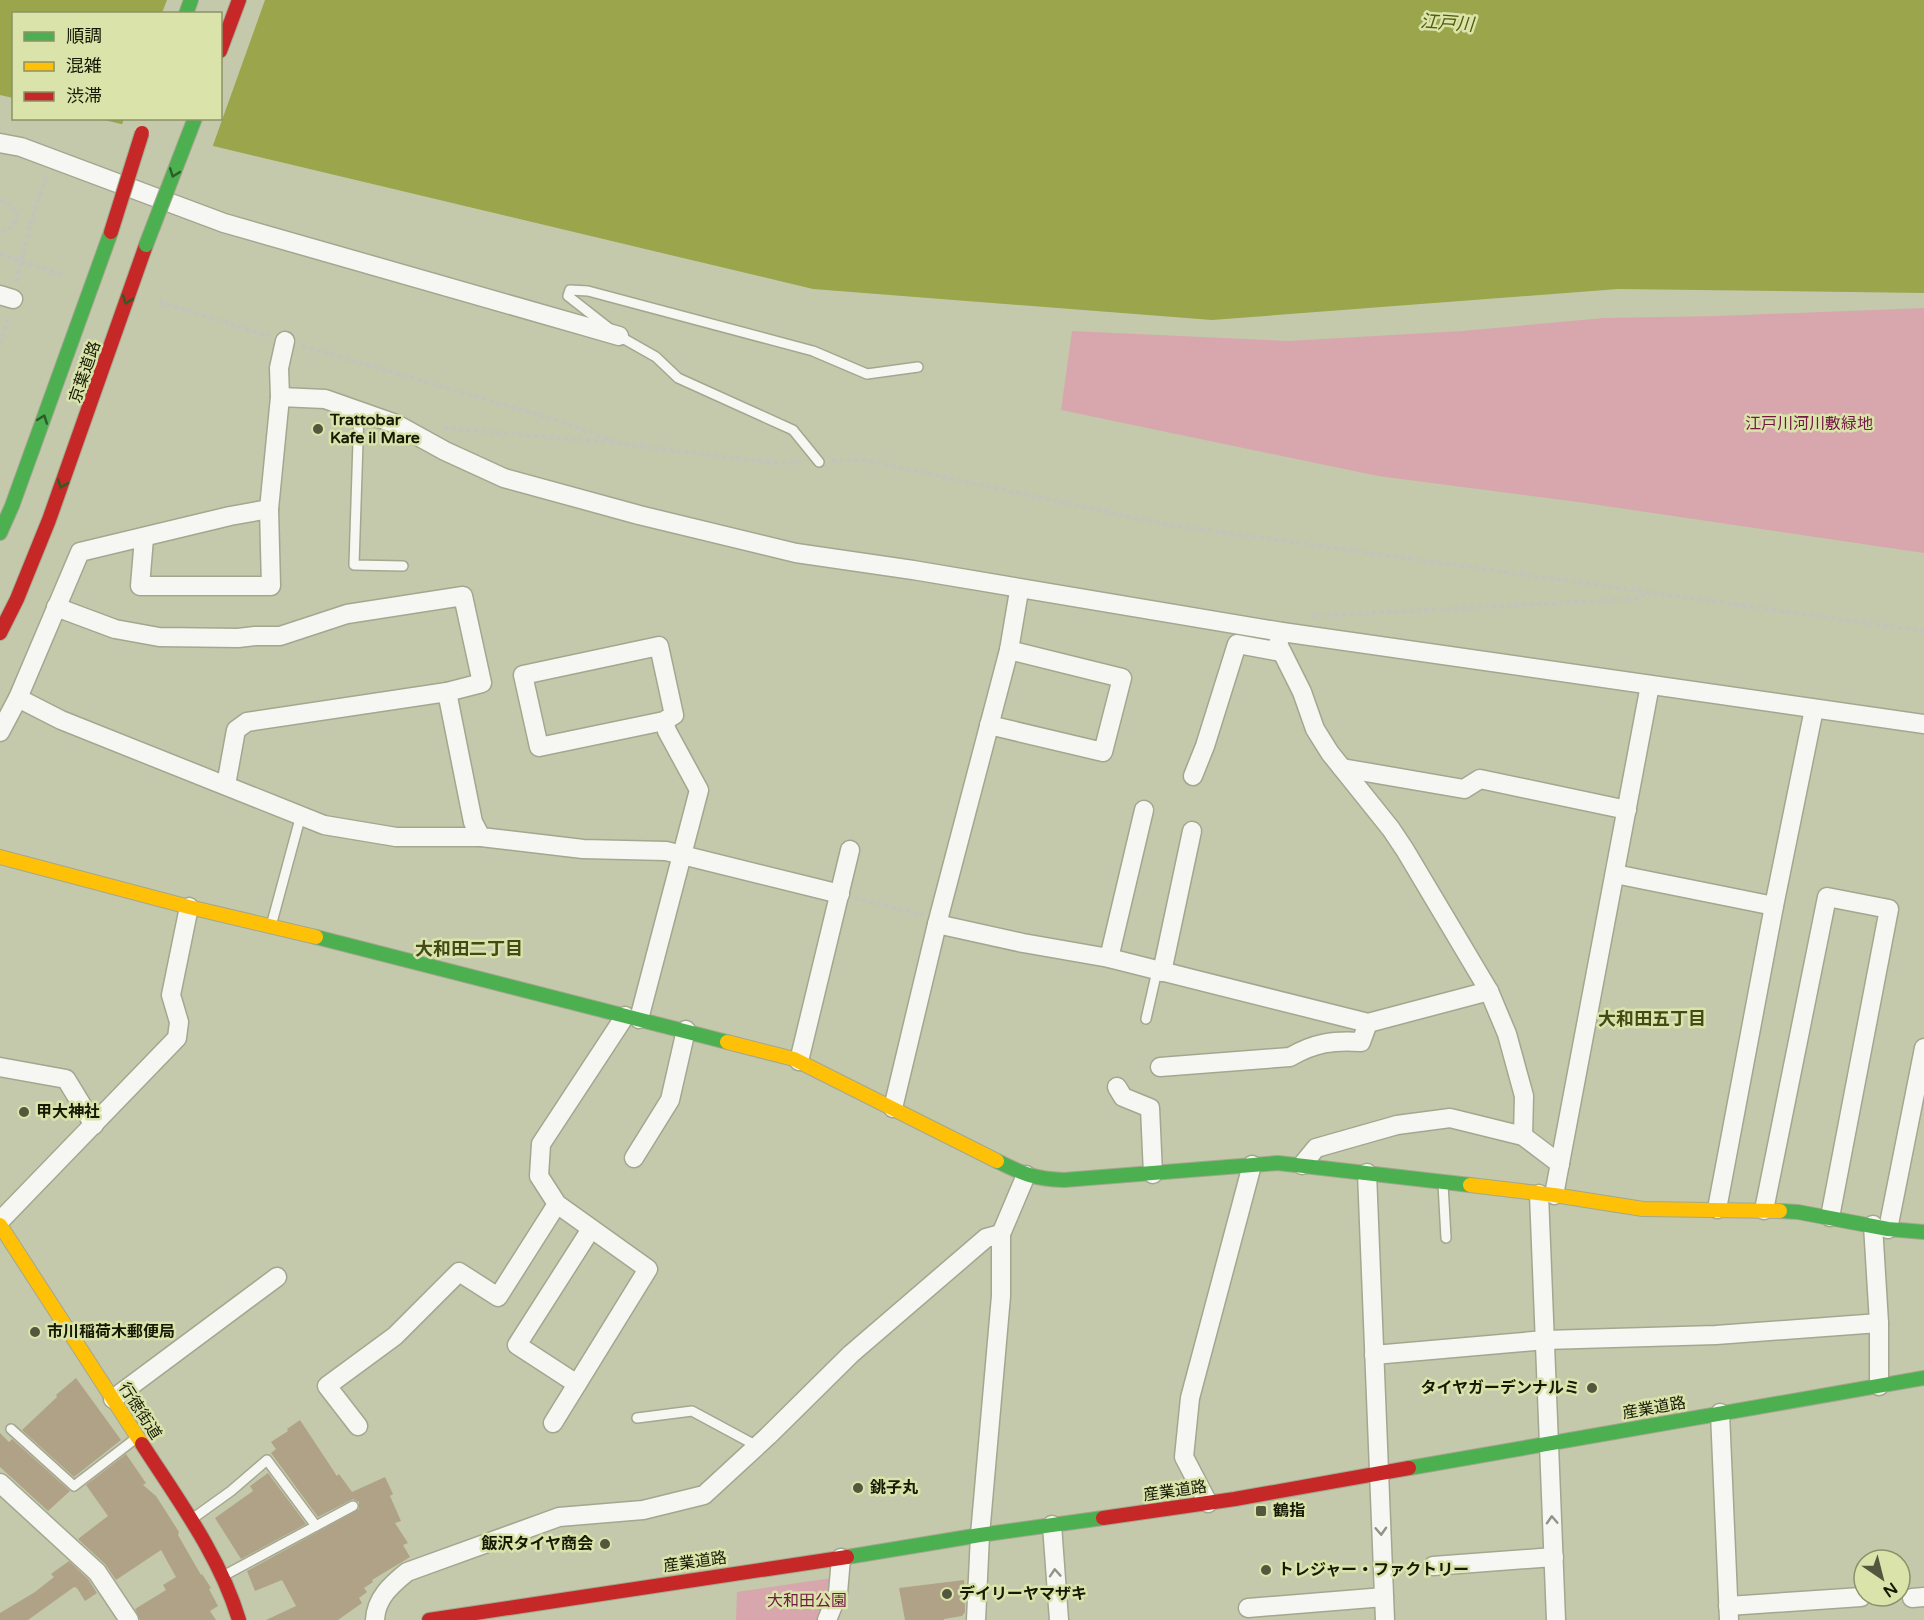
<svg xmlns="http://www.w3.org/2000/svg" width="1924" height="1620" viewBox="0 0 1924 1620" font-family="'Varela Round','Noto Sans JP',sans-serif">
<rect width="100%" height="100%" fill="#c4c9ab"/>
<g fill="#d7a7ad">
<path d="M1924 308V553L1578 502 1378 476 1061 410 1072 331 1288 341 1462 331 1604 318 1719 316Z"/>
<path d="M832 1578 834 1594 821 1620H736L737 1592Z"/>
</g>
<path fill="#9ba54b" d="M0 0H1924V293L1618 289 1212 320 813 289 100 119 220 118V14H14L13 98 0 95Z"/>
<path fill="#c4c9ab" d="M167 0H265L212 148 121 127 124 119 220 118V14L162 13Z"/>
<g fill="#b0a287">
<path d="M76 1378 121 1440 74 1477 22 1430 57 1397 56 1395Z"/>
<path d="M300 1420 337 1476 339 1474 352 1492 385 1477 393 1494 390 1496 401 1521 395 1523 408 1543 403 1545 410 1557 372 1580 373 1582 364 1588 367 1592 359 1598 362 1603 338 1620H266L296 1606 282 1580 255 1591 247 1571 359 1509V1502L353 1499 318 1517 271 1453 276 1449 271 1442 288 1431 287 1429Z"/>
<path d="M0 1433 9 1442 12 1439 70 1491 48 1511 0 1467Z"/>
<path d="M126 1454 146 1483 143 1485 156 1496 179 1532 178 1535 201 1575 202 1574 211 1588 209 1589 218 1606 210 1611 216 1620H140L135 1609 166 1590 163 1585 176 1577 161 1550 116 1580 105 1564 78 1539 108 1516 86 1485Z"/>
<path d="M268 1473 306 1524 241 1559 215 1518 253 1491 250 1486Z"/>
<path d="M69 1561 88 1579 97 1593 85 1601 77 1588 74 1587 28 1620H0V1613L35 1592 54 1577 51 1574Z"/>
<path d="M964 1580 965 1612 962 1616 944 1619V1620H905L899 1588Z"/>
</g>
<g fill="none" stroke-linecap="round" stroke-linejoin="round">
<defs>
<g id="lane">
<path d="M359 411 354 565 403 566"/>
<path d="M819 462 793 430 678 378 656 357 619 336 568 296 570 290 588 291 813 351 867 374 918 367"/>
<path d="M271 926 301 815"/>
<path d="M1146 1019 1157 971"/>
<path d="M1443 1184 1446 1238"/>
<path d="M637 1418 692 1411 757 1446"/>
<path d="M11 1429 74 1486 135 1439"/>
<path d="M192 1519 231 1491 267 1460 316 1526"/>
<path d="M225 1575 353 1506"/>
</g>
<g id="street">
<path d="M0 143 21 147 224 223 619 336"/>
<path d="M0 295 13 299"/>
<path d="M280 397 279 368 285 341"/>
<path d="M144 538 140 586H271L269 509"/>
<path d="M56 607 115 629 159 637 238 638 255 636H280L347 614 463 596 482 683 447 692"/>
<path d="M1282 632 1278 644 1302 692 1315 729 1330 753 1391 829 1405 850 1489 991 1507 1034 1524 1096 1523 1136"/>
<path d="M18 698 61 720 324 825 396 837H481"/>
<path d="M989 725 1103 752 1122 678 1009 650"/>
<path d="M0 732 18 698 80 552 230 516 269 509 280 397 325 399 396 424 445 451 504 478 639 515 796 553 913 570 1282 632 1924 724"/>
<path d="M1342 768 1464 789 1480 779 1627 810"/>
<path d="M1193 776 1205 746 1237 644 1281 652"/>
<path d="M226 785 236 730 247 722 447 692 473 822 481 837 583 849 666 851 840 894"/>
<path d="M1615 874 1774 906"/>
<path d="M937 924 1023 943 1109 958 1368 1023 1489 991"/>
<path d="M1109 958 1144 810"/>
<path d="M1162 972 1192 831"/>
<path d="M639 1019 699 790 667 731 664 721 674 715 659 646 523 675 539 747 664 721"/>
<path d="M799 1061 850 850"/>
<path d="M0 1067 66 1079 94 1125"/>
<path d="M1160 1067 1290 1057C1314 1043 1333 1040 1361 1042L1368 1023"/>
<path d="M1117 1087 1123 1097 1150 1108 1153 1174"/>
<path d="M893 1108 937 924 1009 650 1018 597"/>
<path d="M634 1158 670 1100 686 1030"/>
<path d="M1302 1165 1316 1148 1397 1125 1450 1118 1523 1136 1560 1164"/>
<path d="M1367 1173 1385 1620"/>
<path d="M1539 1194 1556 1620"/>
<path d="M1554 1195 1650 685"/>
<path d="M1717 1209 1774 906 1814 709"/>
<path d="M1764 1210 1827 897 1889 909 1830 1217"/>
<path d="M0 1221 177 1038 179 1022 171 995 189 907"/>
<path d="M1873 1225 1879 1323V1386"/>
<path d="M1888 1229 1924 1048"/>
<path d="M1374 1355 1545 1340 1716 1335 1879 1323"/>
<path d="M577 1384 517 1345 591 1229"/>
<path d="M113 1399 277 1277"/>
<path d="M1720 1413 1729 1620"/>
<path d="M553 1423 648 1269 557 1204 539 1176 541 1144 625 1016"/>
<path d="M358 1426 327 1386 395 1336 459 1272 498 1297 557 1204"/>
<path d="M0 1483 97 1572 129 1620"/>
<path d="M1208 1503 1184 1457 1190 1398 1252 1165"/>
<path d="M1052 1525 1059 1620"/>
<path d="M1433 1566 1554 1557"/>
<path d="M1912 1598 1924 1597"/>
<path d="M1728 1606 1861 1597"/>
<path d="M1248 1608 1384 1597"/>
<path d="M375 1620C376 1598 391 1585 407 1572L559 1517 643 1510 704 1495 768 1436 851 1354 986 1238 1001 1234"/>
<path d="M827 1620 838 1593 841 1558"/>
<path d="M976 1620 980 1535 1001 1296V1234L1026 1175"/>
</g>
<g id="fast">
<path d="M186 14 191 0"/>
<path d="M0 533 12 506 111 232"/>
<path d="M316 937 727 1042"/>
<path d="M997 1161C1023 1174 1035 1179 1064 1180L1278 1163 1470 1185"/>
<path d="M1780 1211 1798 1212 1888 1229 1924 1232"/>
<path d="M1409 1468 1924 1378"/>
<path d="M847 1557 980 1535 1103 1518"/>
</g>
<g id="slow">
<path d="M0 857 189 907 316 937"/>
<path d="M727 1042 794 1059 997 1161"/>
<path d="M1470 1185 1554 1195 1643 1209 1780 1211"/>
<path d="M0 1225 142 1444"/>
</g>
<g id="jam">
<path d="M220 51 239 0"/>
<path d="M0 633 17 599 49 520 146 245"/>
<path d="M142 1444C178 1500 220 1556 239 1620"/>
<path d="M1103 1518 1235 1499 1409 1468"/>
<path d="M429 1620 847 1557"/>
</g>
</defs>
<use href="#lane" stroke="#a3a78f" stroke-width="12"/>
<use href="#street" stroke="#a3a78f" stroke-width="21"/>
<use href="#fast" stroke="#a3a78f" stroke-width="16"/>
<use href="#slow" stroke="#a3a78f" stroke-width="16"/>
<use href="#jam" stroke="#a3a78f" stroke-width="16"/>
<g stroke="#c2c4bb" stroke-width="4" stroke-dasharray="4.5 3" stroke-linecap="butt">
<path d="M0 200 10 204 17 212C16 225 12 229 0 232"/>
<path d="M0 254 63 275"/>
<path d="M16 282 30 224 47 174"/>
<path d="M159 302 269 336"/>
<path d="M0 344 9 316"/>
<path d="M302 346 550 418 622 444 776 463 803 462"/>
<path d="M444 428 616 443"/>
<path d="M832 461 864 460 1164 524 1924 631"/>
<path d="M1312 616 1636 599 1647 593"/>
<path d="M855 898 923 915"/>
</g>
<use href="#lane" stroke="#f6f7f2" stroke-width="9"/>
<use href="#street" stroke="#f6f7f2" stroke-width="18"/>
<use href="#fast" stroke="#4caf50" stroke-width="14"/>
<use href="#slow" stroke="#ffc107" stroke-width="14"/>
<use href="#jam" stroke="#c62828" stroke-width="14"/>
<defs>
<path id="fast-bridge" d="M146 245 195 118"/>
<path id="jam-bridge" d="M111 232 142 133"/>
</defs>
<use href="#fast-bridge" stroke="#a3a78f" stroke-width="16" stroke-linecap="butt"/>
<use href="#jam-bridge" stroke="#a3a78f" stroke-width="16" stroke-linecap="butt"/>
<use href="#fast-bridge" stroke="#4caf50" stroke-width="14"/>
<use href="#jam-bridge" stroke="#c62828" stroke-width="14"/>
</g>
<defs><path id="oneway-chevron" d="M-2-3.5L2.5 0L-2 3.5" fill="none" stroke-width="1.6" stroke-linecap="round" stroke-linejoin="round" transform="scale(1.5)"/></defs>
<g stroke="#2e5c26">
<use href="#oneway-chevron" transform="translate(174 173) rotate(111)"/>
<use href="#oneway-chevron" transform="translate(127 300) rotate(109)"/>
<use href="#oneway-chevron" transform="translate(43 419) rotate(-70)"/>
<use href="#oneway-chevron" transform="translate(62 484) rotate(110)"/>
</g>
<g stroke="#919387">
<use href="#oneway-chevron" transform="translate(1552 1520) rotate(-93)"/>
<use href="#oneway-chevron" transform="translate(1381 1531) rotate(87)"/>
<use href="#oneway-chevron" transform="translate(1055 1573) rotate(-94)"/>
</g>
<g fill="#53573e" stroke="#d9e3aa" stroke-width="2">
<circle cx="318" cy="429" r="6"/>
<circle cx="24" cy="1112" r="6"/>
<circle cx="35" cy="1332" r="6"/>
<circle cx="1592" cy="1388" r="6"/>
<circle cx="858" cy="1488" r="6"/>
<rect x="1255" y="1505" width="12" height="12" rx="3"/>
<circle cx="605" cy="1544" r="6"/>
<circle cx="1266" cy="1570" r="6"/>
<circle cx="947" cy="1594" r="6"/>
</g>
<g text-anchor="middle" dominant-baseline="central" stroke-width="5" stroke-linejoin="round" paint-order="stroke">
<g font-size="16" fill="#161904" stroke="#d9e3aa">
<text transform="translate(85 372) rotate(-71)">京葉道路</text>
<text transform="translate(1654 1408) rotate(-10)">産業道路</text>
<text transform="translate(140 1411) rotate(57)">行徳街道</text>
<text transform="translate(1175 1491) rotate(-8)">産業道路</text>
<text transform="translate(695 1562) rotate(-8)">産業道路</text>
</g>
<g font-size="16" font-weight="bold" fill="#161904" stroke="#d9e3aa" text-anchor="start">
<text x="330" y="420">Trattobar<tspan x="330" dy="18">Kafe il Mare</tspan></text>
<text x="36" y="1112">甲大神社</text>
<text x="47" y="1332">市川稲荷木郵便局</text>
<text x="1580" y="1388" text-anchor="end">タイヤガーデンナルミ</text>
<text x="870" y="1488">銚子丸</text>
<text x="1273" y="1511">鶴指</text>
<text x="593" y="1544" text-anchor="end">飯沢タイヤ商会</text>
<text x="1278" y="1570">トレジャー・ファクトリー</text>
<text x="959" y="1594">デイリーヤマザキ</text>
</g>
<g font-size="16" fill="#731744" stroke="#d9e3aa">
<text x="1809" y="424">江戸川河川敷緑地</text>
<text x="807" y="1601">大和田公園</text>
</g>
<g font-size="18" font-style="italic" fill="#545c0a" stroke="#d9e3aa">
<text transform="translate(1447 23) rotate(4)">江戸川</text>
</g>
<g font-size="18" font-weight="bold" fill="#434a15" stroke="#d9e3aa">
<text x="469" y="949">大和田二丁目</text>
<text x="1652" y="1019">大和田五丁目</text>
</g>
</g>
<rect x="12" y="12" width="210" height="108" fill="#d9e3aa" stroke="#8b9268" stroke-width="1.5"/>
<rect x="24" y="32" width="30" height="9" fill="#4caf50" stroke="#8b9268" stroke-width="1.5"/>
<text x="66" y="42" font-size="18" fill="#161904">順調</text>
<rect x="24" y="62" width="30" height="9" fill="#ffc107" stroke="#8b9268" stroke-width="1.5"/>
<text x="66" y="72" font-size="18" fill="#161904">混雑</text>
<rect x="24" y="92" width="30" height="9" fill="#c62828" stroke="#8b9268" stroke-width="1.5"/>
<text x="66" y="102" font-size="18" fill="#161904">渋滞</text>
<g transform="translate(1882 1578) rotate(145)"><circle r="28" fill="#d9e3aa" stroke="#8b9268" stroke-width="1.5"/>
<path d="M0-4.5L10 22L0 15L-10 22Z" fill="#53573e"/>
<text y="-9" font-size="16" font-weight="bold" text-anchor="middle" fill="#161904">N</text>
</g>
</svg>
